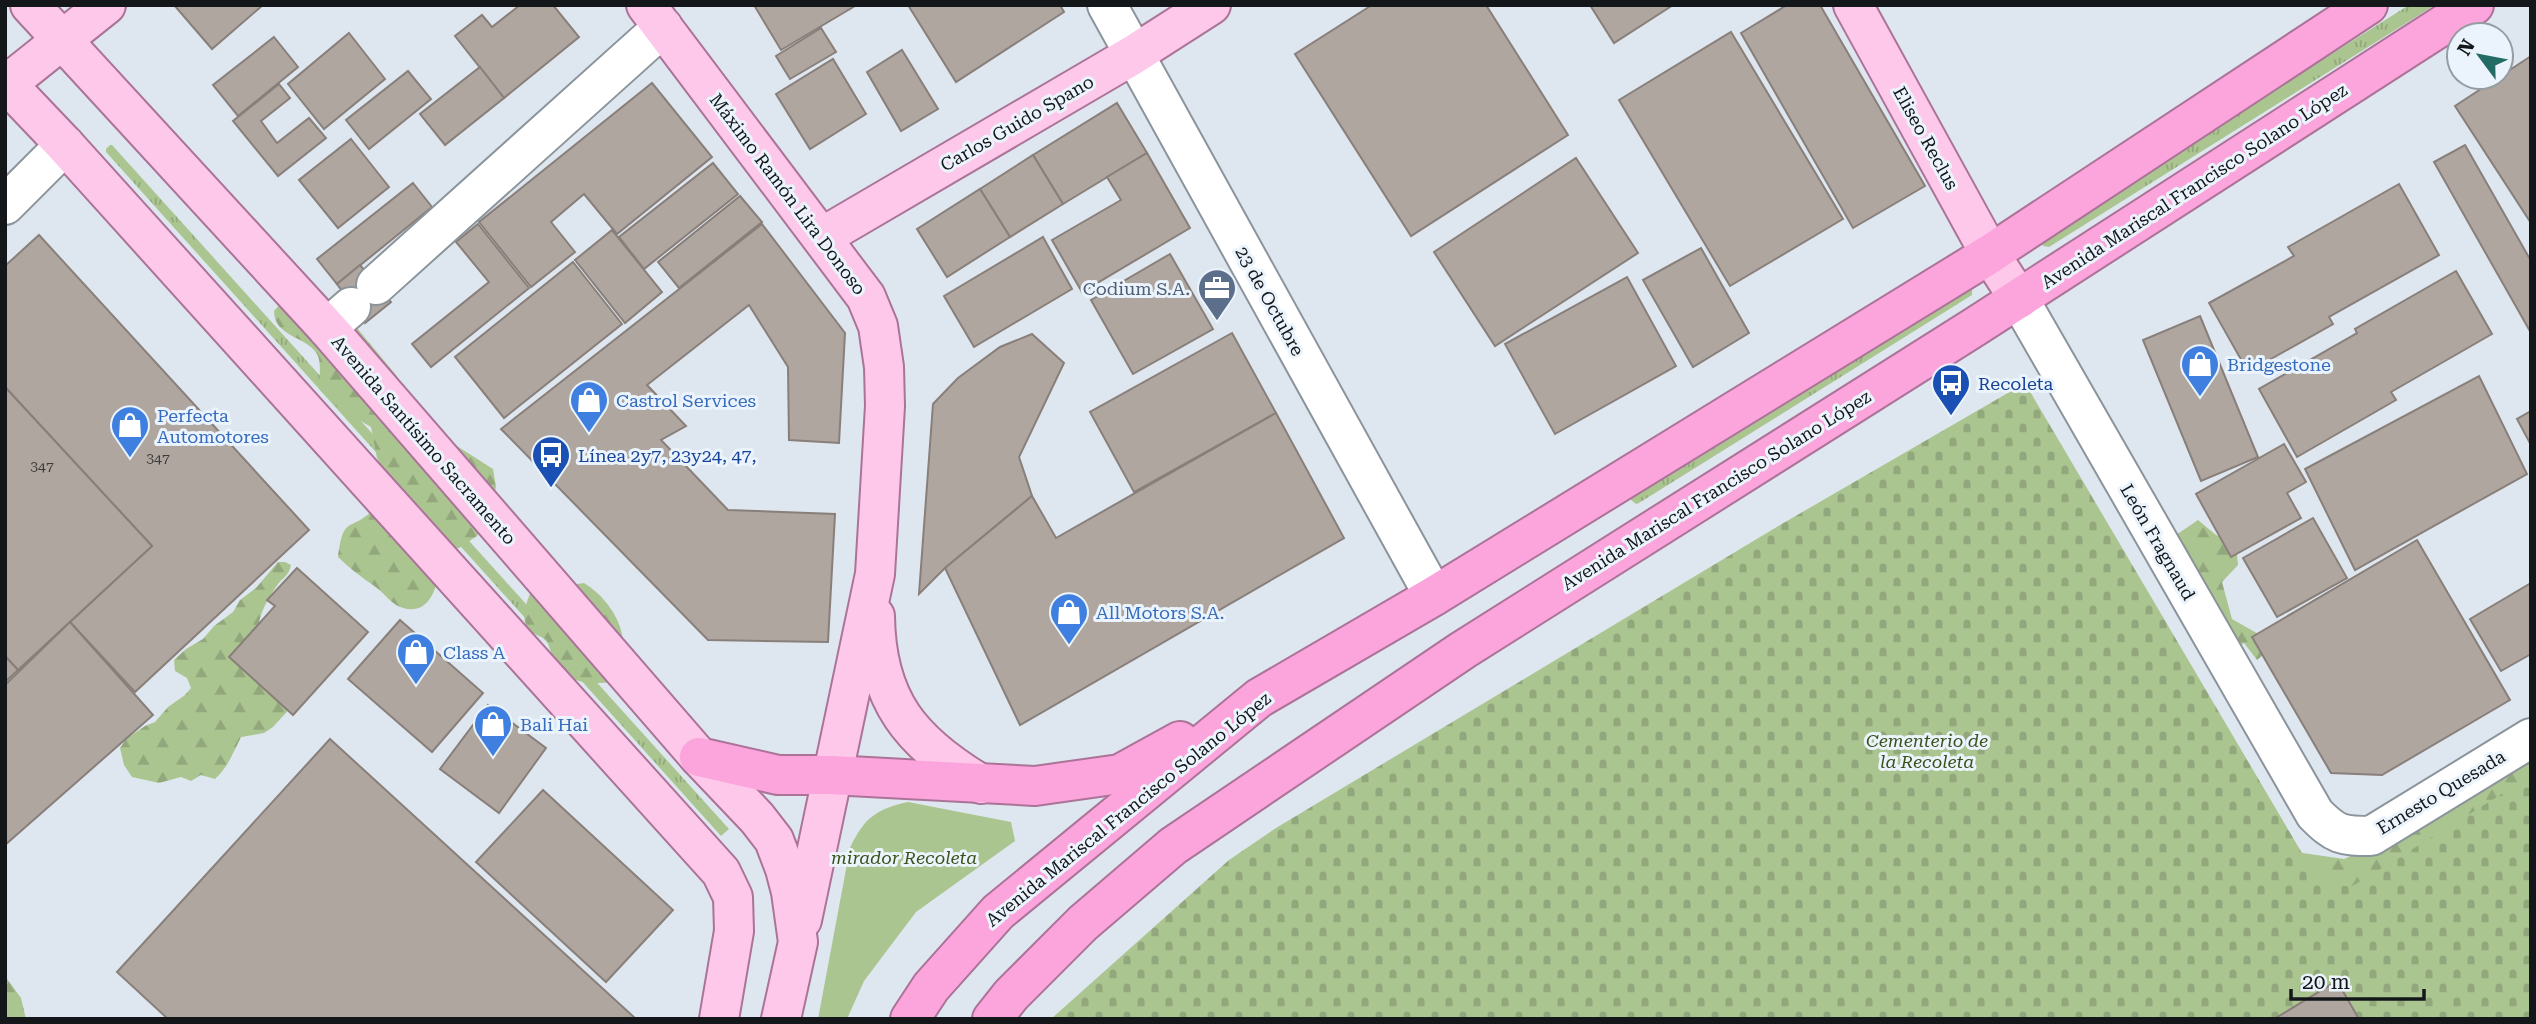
<svg xmlns="http://www.w3.org/2000/svg" width="2536" height="1024" viewBox="0 0 2536 1024" font-family="'Roboto Serif',serif">
<defs>
<pattern id="grass-tufts" width="24" height="20" patternUnits="userSpaceOnUse" patternTransform="scale(1.75)"><rect width="24" height="20" fill="#abc590"/><path d="M3 7l-1-3M5 7V3M7 7l1-3M15 17l-1-3M17 17v-4M19 17l1-3" fill="none" stroke="#92a87c"/></pattern>
<pattern id="forest-firs" width="22" height="20" patternUnits="userSpaceOnUse" patternTransform="scale(1.75)"><rect width="22" height="20" fill="#abc590"/><path d="M5 1l3.5 6h-7zM16 11l3.5 6h-7z" fill="#92a87c"/></pattern>
<pattern id="cemetery-stones" width="16" height="16" patternUnits="userSpaceOnUse" patternTransform="scale(1.75)"><rect width="16" height="16" fill="#abc590"/><path d="M2 7V4a2 2 0 0 1 4 0v3zM10 15v-3a2 2 0 0 1 4 0v3z" fill="#92a87c"/></pattern>
</defs>
<rect width="100%" height="100%" fill="#dee7ef"/>
<g fill="url(#grass-tufts)">
<path d="M2409 5H2435L2049 247 2043 246 2041 242 2043 236Z"/>
<path d="M110 145H112L729 829 721 836 106 152V149Z"/>
<path d="M1972 287V295L1639 503 1636 504 1631 500 1632 496Z"/>
</g>
<g fill="url(#forest-firs)">
<path d="M282 302 351 323 357 328 396 375 407 393 440 427 449 441 493 469 496 487 491 508 477 536 459 548H443C440 569 437 618 403 608 392 605 385 594 377 588 363 578 350 569 338 557 344 514 349 533 373 510 380 504 386 495 392 487L377 458 371 427 335 406 319 389C319 379 322 363 317 354 306 336 274 337 274 311Z"/>
<path d="M2198 520 2216 535 2236 544 2238 565 2222 582 2232 619 2276 644 2257 660 2244 643 2226 658 2173 537Z"/>
<path d="M278 562H285L291 565C289 575 284 577 278 584 268 598 258 615 258 633L294 704 273 727 264 733 241 737C233 753 228 767 215 779L201 775 191 781 181 777 159 783 132 777 124 765 120 748 126 739 145 726 155 722 168 707 185 695 191 688 187 678 175 671 174 660 186 649 203 639 214 626 233 612 240 600 256 588Z"/>
<path d="M584 583C604 595 622 619 623 642 624 655 620 669 619 682 577 685 559 683 547 640 543 637 535 635 531 632 520 621 525 606 530 594 549 594 566 585 584 583Z"/>
<path d="M2531 742V812L2148 1019 2243 844 2344 859 2391 838 2413 790 2484 743Z"/>
<path d="M5 976 21 998 26 1019H5Z"/>
</g>
<path fill="url(#cemetery-stones)" d="M2025 383 2312 870 2329 883 2351 887 2531 776V1019H1051L1229 860 1276 828 1780 525Z"/>
<path fill="#abc590" d="M908 802 1011 822 1015 841 916 912 864 981 847 1019H818L850 848C864 818 876 809 908 802Z"/>
<g fill="#b0a6a0" stroke="#897f7a" stroke-width="2">
<path d="M174 5H263L212 49Z"/>
<path d="M520 5H553L579 37 504 98 455 36 482 15 492 27Z"/>
<path d="M754 5H855V6L781 50Z"/>
<path d="M908 5H1060L1064 12 956 82Z"/>
<path d="M1372 5H1486L1568 135 1411 236 1295 54Z"/>
<path d="M1590 5H1673L1614 43Z"/>
<path d="M1787 5H1820L1925 186 1853 228 1741 33Z"/>
<path d="M821 28 836 52 790 79 776 56Z"/>
<path d="M1731 32 1843 219 1730 286 1619 100Z"/>
<path d="M349 33 385 79 324 129 288 84Z"/>
<path d="M274 37 298 67 238 116 213 85Z"/>
<path d="M902 50 938 109 901 131 867 72Z"/>
<path d="M2531 56V223L2455 106Z"/>
<path d="M833 59 866 114 810 149 776 94Z"/>
<path d="M480 67 504 98 445 145 420 114Z"/>
<path d="M408 71 431 99 369 149 346 120Z"/>
<path d="M652 83 712 157 617 234 584 194 551 222 575 252 531 287 479 222Z"/>
<path d="M279 84 290 98 261 121 277 143 309 118 326 138 278 176 233 121Z"/>
<path d="M1117 103 1147 153 1063 204 1033 155Z"/>
<path d="M351 139 389 187 338 228 299 180Z"/>
<path d="M2465 145 2531 261V333L2434 162Z"/>
<path d="M1147 153 1190 228 1082 292 1052 240 1121 200 1107 177Z"/>
<path d="M1033 155 1063 204 1010 237 980 189Z"/>
<path d="M1576 158 1638 253 1495 346 1434 252Z"/>
<path d="M713 163 738 194 644 269 619 237Z"/>
<path d="M413 183 432 207 337 284 317 259Z"/>
<path d="M2399 184 2439 255 2329 317 2333 324 2248 372 2209 303 2294 256 2288 247Z"/>
<path d="M980 189 1010 237 947 277 917 229Z"/>
<path d="M740 196 762 222 679 288 658 262Z"/>
<path d="M478 224 529 288 431 367 412 344 489 282 456 242Z"/>
<path d="M762 224 845 333 839 443 789 440 788 367 749 305 647 385 686 426 661 440 728 510 835 514 828 642 708 640 501 429Z"/>
<path d="M612 230 662 292 625 323 575 260Z"/>
<path d="M39 235 309 530 135 692 70 622 152 546 5 387V266Z"/>
<path d="M1043 237 1072 289 974 347 944 296Z"/>
<path d="M1701 248 1749 333 1693 367 1643 280Z"/>
<path d="M1170 254 1213 329 1133 374 1091 300Z"/>
<path d="M573 262 622 324 504 418 455 357Z"/>
<path d="M360 265 391 302 365 323 337 284Z"/>
<path d="M2456 271 2492 334 2391 392 2396 400 2297 457 2259 389 2357 333 2355 329Z"/>
<path d="M1627 277 1676 366 1555 434 1505 344Z"/>
<path d="M2200 316 2258 457 2201 481 2143 340Z"/>
<path d="M1232 333 1276 413 1134 492 1090 412Z"/>
<path d="M1032 334 1064 363 1019 457 1032 496 945 568 919 594 933 404 958 378 1000 347Z"/>
<path d="M2479 376 2527 474 2355 570 2305 469Z"/>
<path d="M5 387 152 546 18 670 5 656Z"/>
<path d="M2531 411V445L2517 419Z"/>
<path d="M1276 413 1344 538 1020 725 945 568 1032 496 1056 538Z"/>
<path d="M2284 444 2306 482 2287 493 2301 518 2231 557 2196 494Z"/>
<path d="M2313 518 2347 578 2277 617 2243 558Z"/>
<path d="M2417 540 2510 700 2382 775 2331 773 2252 637Z"/>
<path d="M297 568 368 632 293 715 229 657 275 606 267 600Z"/>
<path d="M2531 583V654L2501 671 2470 619Z"/>
<path d="M400 620 483 693 432 752 348 679Z"/>
<path d="M70 622 153 715 5 845V685Z"/>
<path d="M5 656 18 670 5 682Z"/>
<path d="M488 705 546 748 499 813 440 769Z"/>
<path d="M330 739 636 1019H168L117 972Z"/>
<path d="M543 790 673 910 606 982 476 862Z"/>
<path d="M2337 981 2359 1019H2274Z"/>
</g>
<g fill="none" stroke-linecap="round" stroke-linejoin="round">
<defs>
<g id="minor">
<path d="M1107 5 1434 596"/>
<path d="M5 205 65 145"/>
<path d="M376 285 663 27"/>
<path d="M2019 299 2315 814C2336 835 2341 836 2371 836L2531 738"/>
<path d="M327 328 351 307"/>
</g>
<g id="major">
<path d="M30 5 327 328 699 757 757 818 774 840 785 869 791 892 798 942 781 1019"/>
<path d="M646 5 866 297 878 326 884 367 885 406 875 574 802 920"/>
<path d="M1853 5 1990 254 2019 299"/>
<path d="M5 82 65 145 721 872 733 897 734 931 719 1019"/>
<path d="M7 84 106 5"/>
<path d="M822 237 1133 55 1211 5"/>
<path d="M875 616C876 701 911 742 981 784"/>
</g>
<g id="highway">
<path d="M699 757 778 775H831L1035 786 1120 774 1180 741"/>
<path d="M910 1019 931 987 998 912 1259 698 1434 596 1990 254 2368 5"/>
<path d="M992 1019 1011 995 1083 923 1173 846 1463 650 1973 328 2474 5"/>
</g>
</defs>
<use href="#minor" stroke="#8b949b" stroke-width="42"/>
<use href="#major" stroke="#ab7398" stroke-width="42"/>
<use href="#highway" stroke="#ab7398" stroke-width="42"/>
<use href="#minor" stroke="#fff" stroke-width="38"/>
<use href="#major" stroke="#fdc8ea" stroke-width="38"/>
<use href="#highway" stroke="#fca4dc" stroke-width="38"/>
</g>
<defs>
<symbol id="office-pin" viewBox="-11 -11 22 30"><path d="M0 17L-7.5 6A9.5 9.5 0 1 1 7.5 6Z" fill="#5c6f8a" stroke="#ebf4fc"/><path d="M-6-3h4V-5.5h4V-3h4V5H-6ZM-1-4.5V-3h2v-1.5ZM-6 0V1H6V0Z" fill="#fff"/></symbol>
<symbol id="shop-pin" viewBox="-11 -11 22 30"><path d="M0 17L-7.5 6A9.5 9.5 0 1 1 7.5 6Z" fill="#3f7fe0" stroke="#ebf4fc"/><path d="M-5-2.5h2.3a2.7 3.5 0 0 1 5.4 0H5L5.5 6h-11ZM-1.5-2.5h3a1.5 2.3 0 0 0-3 0Z" fill="#fff"/></symbol>
<symbol id="bus-pin" viewBox="-11 -11 22 30"><path d="M0 17L-7.5 6A9.5 9.5 0 1 1 7.5 6Z" fill="#1a4fb4" stroke="#ebf4fc"/><path d="M-5-6H5V4H4V6H2V4H-2V6H-4V4H-5ZM-3.5-4V0h7V-4ZM-3.5 1.2v1.5H-2V1.2ZM2 1.2v1.5H3.5V1.2Z" fill="#fff"/></symbol>
</defs>
<g fill-rule="evenodd">
<use href="#office-pin" x="1195" y="266" width="44" height="60"/>
<use href="#shop-pin" x="2178" y="342" width="44" height="60"/>
<use href="#bus-pin" x="1929" y="361" width="44" height="60"/>
<use href="#shop-pin" x="567" y="378" width="44" height="60"/>
<use href="#shop-pin" x="108" y="403" width="44" height="60"/>
<use href="#bus-pin" x="529" y="433" width="44" height="60"/>
<use href="#shop-pin" x="1047" y="590" width="44" height="60"/>
<use href="#shop-pin" x="394" y="630" width="44" height="60"/>
<use href="#shop-pin" x="471" y="702" width="44" height="60"/>
</g>
<g text-anchor="middle" dominant-baseline="central" stroke-width="6" stroke-linejoin="round" paint-order="stroke">
<g font-size="14" fill="#3b3b3c">
<text x="158" y="458">347</text>
<text x="42" y="466">347</text>
</g>
<g font-size="18" fill="#14171a" stroke="#ebf4fc">
<text transform="translate(1017 123) rotate(-30)">Carlos Guido Spano</text>
<text transform="translate(1926 138) rotate(61)">Eliseo Reclus</text>
<text transform="translate(2194 186) rotate(-33)">Avenida Mariscal Francisco Solano López</text>
<text transform="translate(788 194) rotate(53)">Máximo Ramón Lira Donoso</text>
<text transform="translate(1270 301) rotate(61)">23 de Octubre</text>
<text transform="translate(424 440) rotate(49)">Avenida Santísimo Sacramento</text>
<text transform="translate(1716 490) rotate(-32)">Avenida Mariscal Francisco Solano López</text>
<text transform="translate(2158 542) rotate(60)">León Fragnaud</text>
<text transform="translate(2441 792) rotate(-31)">Ernesto Quesada</text>
<text transform="translate(1128 809) rotate(-39)">Avenida Mariscal Francisco Solano López</text>
</g>
<g font-size="18" fill="#4e5e75" stroke="#ebf4fc" text-anchor="end">
<text x="1190" y="288">Codium S.A.</text>
</g>
<g font-size="18" fill="#366cbe" stroke="#ebf4fc" text-anchor="start">
<text x="2227" y="364">Bridgestone</text>
<text x="616" y="400">Castrol Services</text>
<text x="157" y="415">Perfecta<tspan x="157" dy="21">Automotores</tspan></text>
<text x="1096" y="612">All Motors S.A.</text>
<text x="443" y="652">Class A</text>
<text x="520" y="724">Bali Hai</text>
</g>
<g font-size="18" fill="#164399" stroke="#ebf4fc" text-anchor="start">
<text x="1978" y="383">Recoleta</text>
<text x="578" y="455">Línea 2y7, 23y24, 47,</text>
</g>
<g font-size="18" font-style="italic" fill="#3a521a" stroke="#ebf4fc">
<text x="1927" y="740">Cementerio de<tspan x="1927" dy="21">la Recoleta</tspan></text>
<text x="904" y="857">mirador Recoleta</text>
</g>
</g>
<rect width="2536" height="1024" fill="none" stroke="#14171a" stroke-width="14"/>
<g transform="translate(2480 56) rotate(302)"><circle r="33" fill="#ebf4fc" stroke="#959ca2" stroke-width="2"/>
<path d="M0-5L12 26L0 18L-12 26Z" fill="#236c65"/>
<text y="-10" font-size="19" font-weight="bold" text-anchor="middle" fill="#14171a">N</text>
</g>
<path d="M2291 989v10h133v-10" fill="none" stroke="#14171a" stroke-width="3.5"/>
<text x="2302" y="989" font-size="21" fill="#14171a" stroke="#ebf4fc" stroke-width="5" paint-order="stroke">20 m</text>
</svg>
